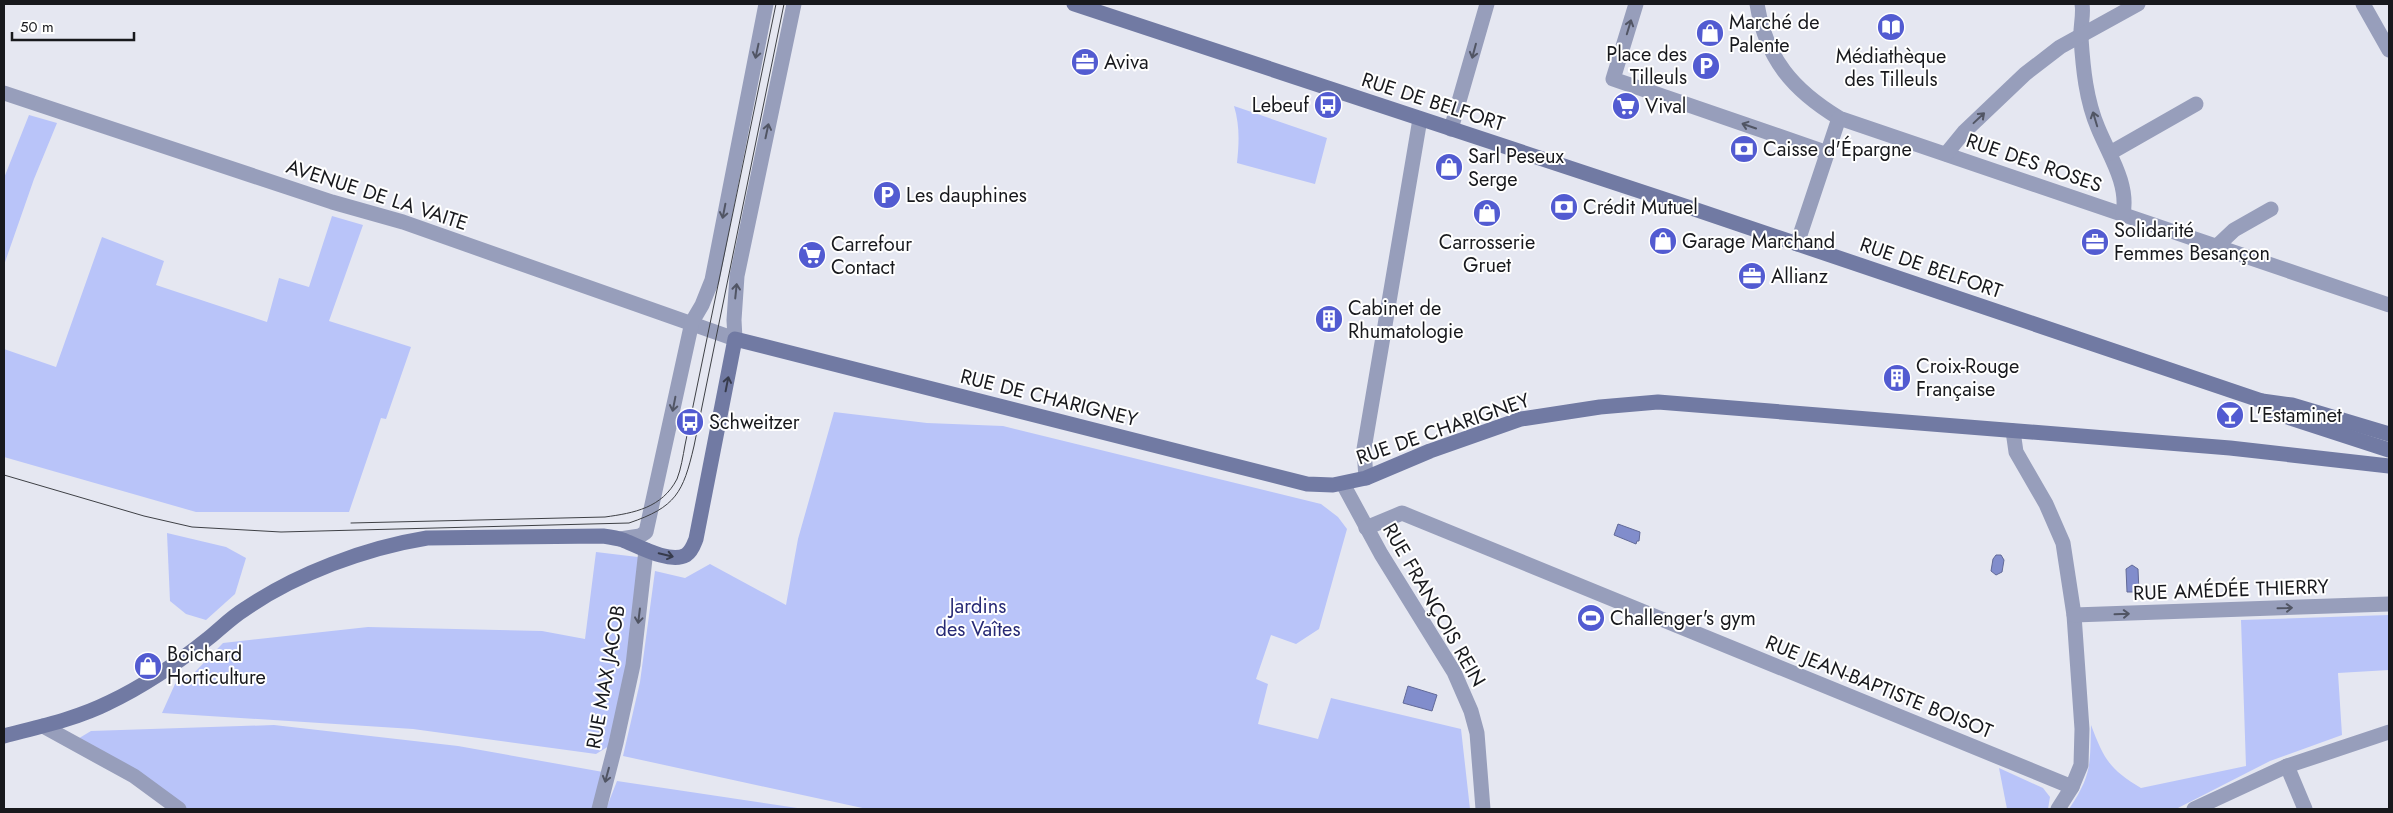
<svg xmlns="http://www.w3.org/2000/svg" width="2393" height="813" viewBox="0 0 2393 813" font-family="Jost,sans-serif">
<rect width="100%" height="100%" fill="#e5e7f1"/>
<g fill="#b9c4f9">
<path d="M1234 106 1327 138 1315 184 1237 163C1239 143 1240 126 1234 106Z"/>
<path d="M29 115 57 123 34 179 4 265V178Z"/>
<path d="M332 216 363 225 329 321 411 347 386 419 381 418 349 512H196L4 457V349L56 367 102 237 164 261 156 285 267 322 279 278 309 287Z"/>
<path d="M834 412 927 423 1003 426 1321 504 1338 517 1347 529 1319 629 1296 644 1271 635 1256 679 1268 684 1258 724 1318 739 1331 698 1461 729 1470 809H867L623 756 640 682 655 571 685 578 710 564 786 605 798 539Z"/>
<path d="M167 533 226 547 246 558 235 594 206 620 186 614 170 601Z"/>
<path d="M596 552 646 558 622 698 609 746 596 754 413 729 162 713 175 684 192 675 223 643 368 627 542 631 585 639Z"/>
<path d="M2389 615V670L2338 673 2342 735 2270 761 2176 809H2069C2092 775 2090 764 2091 725 2104 759 2109 769 2141 788L2246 766 2241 620Z"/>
<path d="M274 725 458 746 603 772 594 809H184L76 740 91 731Z"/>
<path d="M1999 768 2043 788 2050 797 2048 809H2007Z"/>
<path d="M617 781 804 809H606Z"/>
</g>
<g fill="#818dcc" stroke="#626a98">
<path d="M1618 524 1640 532 1639 541H1637L1636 544 1614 535Z"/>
<path d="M1996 555H2001L2004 560 2002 572 1996 575 1991 571 1993 559Z"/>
<path d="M2132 565 2138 569 2139 592H2127L2126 569Z"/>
<path d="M1408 686 1437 695 1432 711 1403 703Z"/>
</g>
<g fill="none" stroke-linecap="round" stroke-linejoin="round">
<g stroke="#979ebb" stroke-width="15">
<path d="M1636 4 1613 79 1828 153"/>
<path d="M1757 4C1766 59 1793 90 1839 118L2389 305"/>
<path d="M2082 4C2084 15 2080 27 2081 38 2083 68 2086 100 2098 128 2109 155 2129 184 2123 214"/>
<path d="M2363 4 2389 50"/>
<path d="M4 93 332 202 403 222 735 339 734 320 737 276 794 4"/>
<path d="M1451 129 1487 4"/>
<path d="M2110 153 2196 104"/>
<path d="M1946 154 1964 132 2025 74 2060 47 2138 4"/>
<path d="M1797 244 1839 118"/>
<path d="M2216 247 2234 230 2271 209"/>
<path d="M2013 431 2016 452 2046 504 2063 543 2074 615 2082 729 2081 765 2072 787 2058 809"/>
<path d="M1366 478 1364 449 1420 119"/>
<path d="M1343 484 1381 554 1454 672 1471 711 1477 733 1483 809"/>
<path d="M1366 528 1402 513 2072 787"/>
<path d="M620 539 640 536 646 532 692 322 702 305 712 280 766 4"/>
<path d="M2074 615 2389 604"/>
<path d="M43 726 134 776 179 809"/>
<path d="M2287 766 2305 809"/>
<path d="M599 809 616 743 633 665 646 550"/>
<path d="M2194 809 2287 766 2389 732"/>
</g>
<g stroke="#717aa3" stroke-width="15">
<path d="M1074 4 1691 208 2262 401 2292 405 2389 434"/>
<path d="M2262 401 2272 412 2389 450"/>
<path d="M4 736C38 727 76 719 108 703 144 686 179 662 210 637 221 628 232 617 245 609 296 574 365 548 427 538L603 536C610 537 617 538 623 540 638 546 670 564 686 555 692 551 694 544 696 539L735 339 1307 484 1333 485 1366 478 1430 451 1521 419 1600 407 1658 402 2230 448 2389 466"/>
</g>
<g stroke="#3e4045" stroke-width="1">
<path d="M4 475 144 516 192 527 281 532 629 523C676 507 683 493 694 446L784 4"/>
<path d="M351 523 605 517C634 513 662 508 677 479 681 469 683 456 685 445L776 4"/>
</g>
</g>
<defs><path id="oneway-shaft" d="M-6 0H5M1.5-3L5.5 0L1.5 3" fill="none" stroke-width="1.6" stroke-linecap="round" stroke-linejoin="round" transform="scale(1.25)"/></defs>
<g stroke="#515564">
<use href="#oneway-shaft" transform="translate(1629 27) rotate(-73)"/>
<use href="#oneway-shaft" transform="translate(757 51) rotate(102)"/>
<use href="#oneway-shaft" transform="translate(1474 51) rotate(105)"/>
<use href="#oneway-shaft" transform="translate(1979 118) rotate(-43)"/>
<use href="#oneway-shaft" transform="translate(2095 119) rotate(-107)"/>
<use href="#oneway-shaft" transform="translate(1749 126) rotate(-161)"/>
<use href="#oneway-shaft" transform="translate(767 131) rotate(-78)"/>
<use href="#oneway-shaft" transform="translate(724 211) rotate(101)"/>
<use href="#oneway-shaft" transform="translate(736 291) rotate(-84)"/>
<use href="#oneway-shaft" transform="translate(674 404) rotate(101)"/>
<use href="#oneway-shaft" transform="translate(2285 608) rotate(-2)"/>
<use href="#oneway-shaft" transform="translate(2122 614) rotate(-2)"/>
<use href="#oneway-shaft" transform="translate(639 616) rotate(97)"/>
<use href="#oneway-shaft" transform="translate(607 775) rotate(105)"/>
</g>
<g stroke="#373b4c">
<use href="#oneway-shaft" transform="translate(727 384) rotate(-79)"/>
<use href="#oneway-shaft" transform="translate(666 555) rotate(13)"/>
</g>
<defs>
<symbol id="library-disc" viewBox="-11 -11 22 22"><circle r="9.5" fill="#525bd1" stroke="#fff"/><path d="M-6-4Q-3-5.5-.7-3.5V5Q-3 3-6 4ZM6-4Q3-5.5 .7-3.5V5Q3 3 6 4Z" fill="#fff"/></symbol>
<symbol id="shop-disc" viewBox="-11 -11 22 22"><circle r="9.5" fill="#525bd1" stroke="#fff"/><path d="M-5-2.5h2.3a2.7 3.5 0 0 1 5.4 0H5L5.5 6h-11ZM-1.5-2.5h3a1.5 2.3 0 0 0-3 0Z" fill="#fff"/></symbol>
<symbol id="office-disc" viewBox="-11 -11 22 22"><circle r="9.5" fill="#525bd1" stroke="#fff"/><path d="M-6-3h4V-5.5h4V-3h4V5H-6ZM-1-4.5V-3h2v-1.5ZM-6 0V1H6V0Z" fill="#fff"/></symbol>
<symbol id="parking-disc" viewBox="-11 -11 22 22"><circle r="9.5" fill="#525bd1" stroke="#fff"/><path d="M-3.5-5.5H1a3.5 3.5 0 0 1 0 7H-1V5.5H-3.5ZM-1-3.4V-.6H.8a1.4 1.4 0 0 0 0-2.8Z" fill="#fff"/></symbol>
<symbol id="bus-disc" viewBox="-11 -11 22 22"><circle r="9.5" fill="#525bd1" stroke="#fff"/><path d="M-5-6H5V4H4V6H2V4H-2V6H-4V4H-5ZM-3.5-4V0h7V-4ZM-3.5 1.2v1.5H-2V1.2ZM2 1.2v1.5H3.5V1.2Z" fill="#fff"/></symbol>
<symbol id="supermarket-disc" viewBox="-11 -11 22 22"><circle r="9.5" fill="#525bd1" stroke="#fff"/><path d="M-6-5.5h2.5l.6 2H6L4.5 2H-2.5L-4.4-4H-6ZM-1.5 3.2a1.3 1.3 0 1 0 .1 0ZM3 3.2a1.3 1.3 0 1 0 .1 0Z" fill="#fff"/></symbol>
<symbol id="bank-disc" viewBox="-11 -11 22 22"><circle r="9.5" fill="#525bd1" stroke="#fff"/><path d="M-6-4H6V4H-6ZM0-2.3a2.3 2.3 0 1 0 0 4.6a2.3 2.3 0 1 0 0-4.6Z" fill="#fff"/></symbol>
<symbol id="building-disc" viewBox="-11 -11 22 22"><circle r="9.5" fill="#525bd1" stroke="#fff"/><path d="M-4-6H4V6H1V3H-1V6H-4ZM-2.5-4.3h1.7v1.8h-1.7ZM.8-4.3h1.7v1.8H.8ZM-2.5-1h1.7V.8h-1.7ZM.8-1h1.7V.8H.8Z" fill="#fff"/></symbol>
<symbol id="bar-disc" viewBox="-11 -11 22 22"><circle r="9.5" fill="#525bd1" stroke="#fff"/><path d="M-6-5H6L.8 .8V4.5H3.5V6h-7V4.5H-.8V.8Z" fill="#fff"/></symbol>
<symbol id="stadium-disc" viewBox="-11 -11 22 22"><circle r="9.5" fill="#525bd1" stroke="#fff"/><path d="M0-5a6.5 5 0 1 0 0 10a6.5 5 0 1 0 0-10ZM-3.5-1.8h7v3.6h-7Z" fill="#fff"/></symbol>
</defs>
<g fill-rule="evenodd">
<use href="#library-disc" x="1875" y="11" width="32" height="32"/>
<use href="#shop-disc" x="1694" y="17" width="32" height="32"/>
<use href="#office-disc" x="1069" y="46" width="32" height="32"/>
<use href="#parking-disc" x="1690" y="50" width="32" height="32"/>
<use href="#bus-disc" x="1312" y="89" width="32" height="32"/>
<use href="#supermarket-disc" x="1610" y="90" width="32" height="32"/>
<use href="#bank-disc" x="1728" y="133" width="32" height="32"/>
<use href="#shop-disc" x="1433" y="151" width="32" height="32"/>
<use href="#parking-disc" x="871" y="179" width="32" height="32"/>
<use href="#bank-disc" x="1548" y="191" width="32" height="32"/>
<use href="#shop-disc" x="1471" y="197" width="32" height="32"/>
<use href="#shop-disc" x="1647" y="225" width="32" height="32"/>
<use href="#office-disc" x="2079" y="226" width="32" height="32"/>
<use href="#supermarket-disc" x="796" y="239" width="32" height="32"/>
<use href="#office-disc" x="1736" y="260" width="32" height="32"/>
<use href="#building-disc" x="1313" y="303" width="32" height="32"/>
<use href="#building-disc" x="1881" y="362" width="32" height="32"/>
<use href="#bar-disc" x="2214" y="399" width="32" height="32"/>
<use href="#bus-disc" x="674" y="406" width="32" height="32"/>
<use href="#stadium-disc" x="1575" y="602" width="32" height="32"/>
<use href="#shop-disc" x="132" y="650" width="32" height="32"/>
</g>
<g text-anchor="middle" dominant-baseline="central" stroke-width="4" stroke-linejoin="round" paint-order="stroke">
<g font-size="20" fill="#18191d" stroke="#fff" text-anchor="start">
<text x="1729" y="22">Marché de<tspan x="1729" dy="23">Palente</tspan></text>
<text x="1687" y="54" text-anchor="end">Place des<tspan x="1687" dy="23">Tilleuls</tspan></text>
<text x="1891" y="56" text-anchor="middle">Médiathèque<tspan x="1891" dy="23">des Tilleuls</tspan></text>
<text x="1104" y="62">Aviva</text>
<text x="1309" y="105" text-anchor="end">Lebeuf</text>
<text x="1645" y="106">Vival</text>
<text x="1763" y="149">Caisse d'Épargne</text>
<text x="1468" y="156">Sarl Peseux<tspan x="1468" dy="23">Serge</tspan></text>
<text x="906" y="195">Les dauphines</text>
<text x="1583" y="207">Crédit Mutuel</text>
<text x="2114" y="230">Solidarité<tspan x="2114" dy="23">Femmes Besançon</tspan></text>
<text x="1682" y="241">Garage Marchand</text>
<text x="1487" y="242" text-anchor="middle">Carrosserie<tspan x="1487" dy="23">Gruet</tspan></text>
<text x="831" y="244">Carrefour<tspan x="831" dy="23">Contact</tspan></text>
<text x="1771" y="276">Allianz</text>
<text x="1348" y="308">Cabinet de<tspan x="1348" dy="23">Rhumatologie</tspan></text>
<text x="1916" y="366">Croix-Rouge<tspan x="1916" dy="23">Française</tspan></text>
<text x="2249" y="415">L'Estaminet</text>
<text x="709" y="422">Schweitzer</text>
<text x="1610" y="618">Challenger's gym</text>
<text x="167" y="654">Boichard<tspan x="167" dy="23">Horticulture</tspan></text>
</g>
<g font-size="20" fill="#18191d" stroke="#fff">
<text transform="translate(1433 102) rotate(18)">RUE DE BELFORT</text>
<text transform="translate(2034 163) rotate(19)">RUE DES ROSES</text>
<text transform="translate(377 195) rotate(18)">AVENUE DE LA VAITE</text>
<text transform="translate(1931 268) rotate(19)">RUE DE BELFORT</text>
<text transform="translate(1049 398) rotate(14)">RUE DE CHARIGNEY</text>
<text transform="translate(1443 429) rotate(-19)">RUE DE CHARIGNEY</text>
<text transform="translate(2231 590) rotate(-2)">RUE AMÉDÉE THIERRY</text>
<text transform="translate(1434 605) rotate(60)">RUE FRANÇOIS REIN</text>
<text transform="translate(606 677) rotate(-80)">RUE MAX JACOB</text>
<text transform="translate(1879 687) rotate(22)">RUE JEAN-BAPTISTE BOISOT</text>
</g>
<g font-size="20" fill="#272a75" stroke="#fff">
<text x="978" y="606">Jardins<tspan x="978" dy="23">des Vaîtes</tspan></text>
</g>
</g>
<rect width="2393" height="813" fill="none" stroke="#18191d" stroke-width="10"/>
<path d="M12 32v8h122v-8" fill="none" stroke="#18191d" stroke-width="2.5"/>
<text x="20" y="32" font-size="15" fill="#18191d" stroke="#ffffff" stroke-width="4" paint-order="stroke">50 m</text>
</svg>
